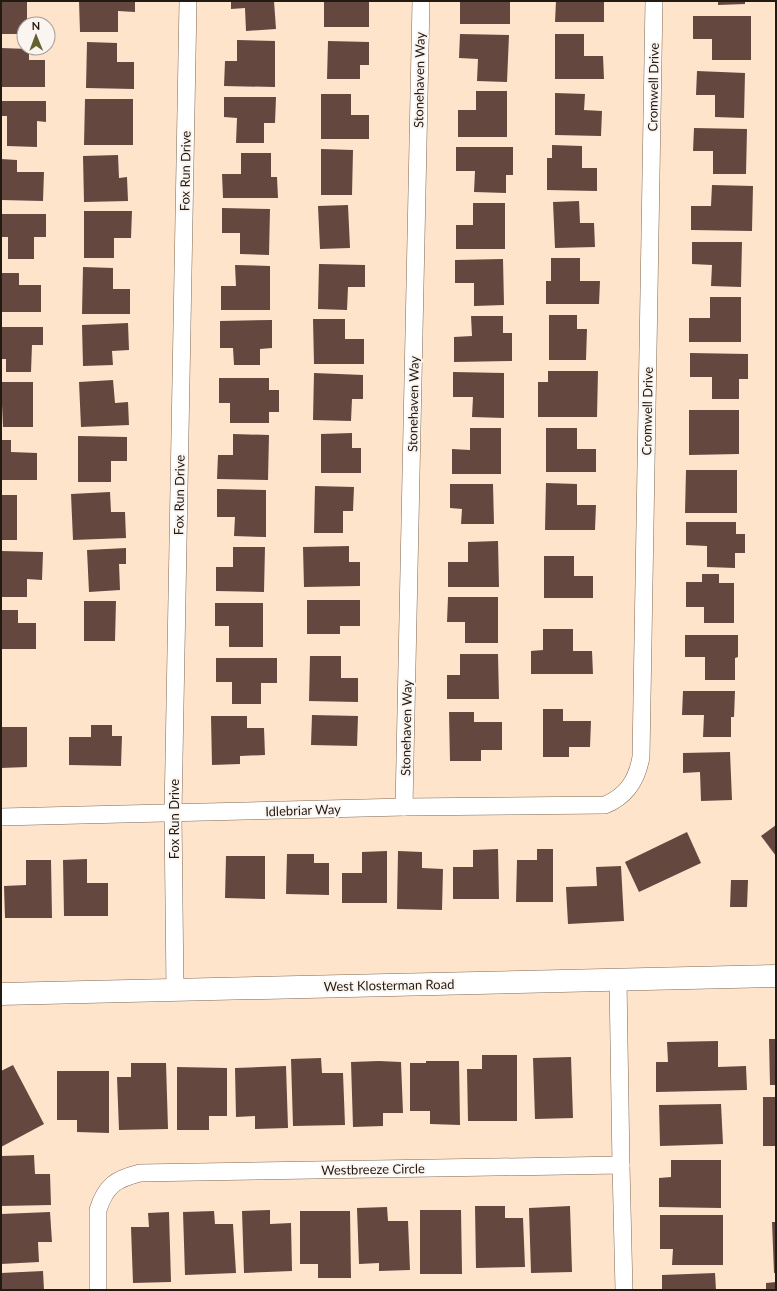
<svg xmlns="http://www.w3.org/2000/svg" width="777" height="1291" viewBox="0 0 777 1291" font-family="Lato,sans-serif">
<rect width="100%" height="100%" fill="#ffe4cc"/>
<g fill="#64473e">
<path d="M1 1H27V24H24V34H1Z"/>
<path d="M79 1H135V12L118 11V32H80Z"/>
<path d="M231 1H274L276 29 246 31 245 8 231 9Z"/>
<rect x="324" y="1" width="45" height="26"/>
<rect x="460" y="1" width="50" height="23"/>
<path d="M556 1H604V22H555Z"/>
<path d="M718 1H745V4L718 5Z"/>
<path d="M693 16H751V60H712V39H693Z"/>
<path d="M460 34 509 35 507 82 477 81 478 59 459 58Z"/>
<path d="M555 34H584V56H603L604 79H555Z"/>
<path d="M237 40 275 41V87L224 86 225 61H237Z"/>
<path d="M328 41 369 42V65H360V79H327Z"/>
<path d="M87 42 117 43V62H134V89L86 88Z"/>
<path d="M1 48 29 49V60H45V87H1Z"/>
<path d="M697 71 745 73 744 118 715 117V95H696Z"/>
<path d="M476 91H507V137H458V110H476Z"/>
<path d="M555 93 585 94 584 110 602 111 601 136 555 135Z"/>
<path d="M321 94H351V115H369V139H321Z"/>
<path d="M224 97H276L275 123H264V143H236L237 118 224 117Z"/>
<path d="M85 99H133V145H84Z"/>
<path d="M1 101H46V122L37 121V147L7 146V116H1Z"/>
<path d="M694 128 747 129 746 174H713V151H693Z"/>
<path d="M552 145 582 146V168H597V191L547 190V158H552Z"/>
<path d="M456 147H513V175H506V193L474 192 475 171H456Z"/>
<path d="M321 149 353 150 352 195H321Z"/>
<path d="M241 153H271V177H277L278 198H223L222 174H241Z"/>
<path d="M118 155 119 178 127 177 128 201 84 202 83 156Z"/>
<path d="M1 159 17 160V172H44L43 201 1 200Z"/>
<path d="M712 185 753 186 752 231 691 230V206H711Z"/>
<path d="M579 201 580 223H594L595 247 555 248 553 202Z"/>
<path d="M473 203H505V249H456V225H473Z"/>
<path d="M348 205 350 248 320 249 318 206Z"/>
<path d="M222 208 270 209 269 255 240 254V233H222Z"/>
<path d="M84 211H132L131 238H114V258H84Z"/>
<path d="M1 214H46V237H34V259H8V237H1Z"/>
<path d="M692 242H742L741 287 711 286 712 265 692 264Z"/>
<path d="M551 258H580V281H600L599 304H546V281H551Z"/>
<path d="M503 259 504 305 474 306V283H455V260Z"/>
<path d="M319 264 365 265V287H348L347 310 318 309Z"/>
<path d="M235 265 270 266V310H221V286H236Z"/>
<path d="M83 267 113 268V289H130V314H82Z"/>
<path d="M1 273H19V285H41V312H1Z"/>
<path d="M710 297H741V342H689V318H710Z"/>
<path d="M549 315H577V329H587L586 360H549Z"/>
<path d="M471 316H503V333H512V361L454 362V337L472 336Z"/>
<path d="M313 319H345V339H364V364H314Z"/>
<path d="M272 320V348L260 349V365H234L233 348H220V321Z"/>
<path d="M128 323 129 350 112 351 113 365 83 366 82 325Z"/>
<path d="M1 327H43V345H32L31 372H6V359H1Z"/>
<path d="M690 353 748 354V379H739V399H712V377H690Z"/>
<path d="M548 371H598L597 417H538V382H548Z"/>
<path d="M453 372 504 373V418L472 417 473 397H453Z"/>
<path d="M314 373 363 375V399H352L351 421 313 420Z"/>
<path d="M219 378H269V390H279V412H269V423H230V403H219Z"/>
<path d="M113 380 115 403 128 402 129 425 81 427 79 382Z"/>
<path d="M1 382H33V427H3Z"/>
<path d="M689 410H739V454L689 455Z"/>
<path d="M470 428H501V474H452V449L470 450Z"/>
<path d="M546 428H577V449H596V472H546Z"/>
<path d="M352 433V448H361V473H321V434Z"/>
<path d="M233 434 269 435 268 480 217 479 218 455H233Z"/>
<path d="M78 436 127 437V461H111V482H78Z"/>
<path d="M1 440H11V452L37 453V480H1Z"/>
<path d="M686 470H737V513H685Z"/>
<path d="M546 483 577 484V505H596L595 530H545Z"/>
<path d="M450 484H493L494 524H461L462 509 450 508Z"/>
<path d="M315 486 354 487 353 511H343V533H314Z"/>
<path d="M217 489 266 490V537L234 536 235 517H217Z"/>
<path d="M110 492 111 512H125L126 538 73 540 71 494Z"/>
<rect x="1" y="495" width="16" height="45"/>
<path d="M686 522H736V534H745V553H735V568L707 567V546L686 545Z"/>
<path d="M498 541 499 587H448V562H468V542Z"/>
<path d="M349 546V562H360V586L304 587 303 547Z"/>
<path d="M233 547H265L264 592 216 591V567H233Z"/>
<path d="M126 548V564H119L120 590 89 592 87 550Z"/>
<path d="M1 551 43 552 42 580 27 579V597H1Z"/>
<path d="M544 556H574V576H593V598H544Z"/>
<path d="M702 574H719V583H734V623H704V607H686V582H702Z"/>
<path d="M448 597H498V643H465V622H447Z"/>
<path d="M307 600H360V626H340V634H307Z"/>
<path d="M84 601H116L115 641H84Z"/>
<path d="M215 603H263V647H229V626H215Z"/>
<path d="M1 610H18V623H36V649H1Z"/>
<path d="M543 629H573V651H592L593 674H531V651L543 650Z"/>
<path d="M685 635H738V657L735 658V680H705V657H685Z"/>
<path d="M460 654H498L499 699H447V675H460Z"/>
<path d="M310 656H341V678H358V702L309 701Z"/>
<path d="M216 658H277V683H261V704H232V682H216Z"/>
<path d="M683 691H735L734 717H731V737H703L704 715H682Z"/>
<path d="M543 709H563V721H591L590 747H569V757H543Z"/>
<path d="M449 712H474V722H502V750H481V761H450Z"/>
<path d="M312 715 358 716 357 746 311 745Z"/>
<path d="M211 716H247V728H264L265 755 240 756V764L212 765Z"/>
<path d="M91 725H112V736H122L121 766 69 765V737H91Z"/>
<path d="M1 727H27V767L1 768Z"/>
<path d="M730 752 732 800 701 801 700 772 683 773V753Z"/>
<path d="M776 825V856L761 836Z"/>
<path d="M687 832 701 863 639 892 625 862Z"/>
<path d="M498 849 499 899H453V867H473V850Z"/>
<path d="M537 849H553V902H516L517 860H537Z"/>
<path d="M387 851V903H342V873H362V852Z"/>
<path d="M398 851 422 852V868L443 869 442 910 397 909Z"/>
<path d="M287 854H314V863H329V895L286 894Z"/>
<path d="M226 856H265V899L225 898Z"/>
<path d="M87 859V883H108V916H64L63 860Z"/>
<path d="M26 860H51L52 918H5L4 886 26 885Z"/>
<path d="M621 866 624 921 568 924 566 887 597 886 596 867Z"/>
<path d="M731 880H748L747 907H730Z"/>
<path d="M769 1039H776V1085H770Z"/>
<path d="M718 1041V1067L746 1066 747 1090 656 1092V1062H668L667 1042Z"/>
<path d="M482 1055H517V1121H468L467 1069H482Z"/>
<path d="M571 1057 573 1118 535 1119 533 1058Z"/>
<path d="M321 1058 322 1073H343L345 1125 293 1126 291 1059Z"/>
<path d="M379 1061 401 1062 403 1113H383V1126L353 1127 351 1062Z"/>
<path d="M426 1061H459L460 1125 430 1124V1111H410V1063H426Z"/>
<path d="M131 1063H166L168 1129 119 1130 117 1077H131Z"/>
<path d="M13 1065 44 1124 1 1147V1071Z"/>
<path d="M286 1066 288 1128 255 1129V1116L236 1117 235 1068Z"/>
<path d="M177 1067 227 1068V1116H209V1130H177Z"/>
<path d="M57 1071H109V1133L77 1132V1120H57Z"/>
<rect x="763" y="1097" width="13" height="49"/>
<path d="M721 1104 723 1144 660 1146 659 1105Z"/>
<path d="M34 1155 35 1174H50L51 1205 1 1206V1156Z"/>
<path d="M671 1160H721V1208L659 1207V1178L671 1177Z"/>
<path d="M475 1206H505V1218H523L525 1267 476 1268Z"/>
<path d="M570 1206 572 1272 531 1273 529 1208Z"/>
<path d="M387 1207 388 1221H408L410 1270 379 1271V1263L359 1264 357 1208Z"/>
<path d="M270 1210V1224L291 1223 292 1271 244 1273 242 1211Z"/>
<path d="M420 1210H461L462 1274H420Z"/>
<path d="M214 1211 215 1224H233L236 1273 185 1275 183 1212Z"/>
<path d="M300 1211H350L351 1278H318V1264H300Z"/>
<path d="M50 1212 52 1242H38L39 1262 1 1264V1214Z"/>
<path d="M169 1212 171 1282 133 1283 131 1227H149L148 1213Z"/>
<path d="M660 1215H723V1265H672L673 1249H660Z"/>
<path d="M772 1222H776V1273H774Z"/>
<path d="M43 1271 44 1290H1V1273Z"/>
<path d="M715 1273 716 1290H662V1275Z"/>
<path d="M776 1282V1290H766V1283Z"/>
</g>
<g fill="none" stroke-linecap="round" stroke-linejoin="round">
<defs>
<g id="minor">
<path d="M404 807 421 1"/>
<path d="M1 817 404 807 605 805C627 796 637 780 641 757L654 1"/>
<path d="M618 980 621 1165"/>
<path d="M175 990 173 814 188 1"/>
<path d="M98 1290V1210C106 1185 116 1179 140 1173L621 1165 624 1290"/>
</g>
<path id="tertiary" d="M1 994 776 976"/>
</defs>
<use href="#minor" stroke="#806954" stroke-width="18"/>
<use href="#tertiary" stroke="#806954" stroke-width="23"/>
<use href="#minor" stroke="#fff" stroke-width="17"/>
<use href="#tertiary" stroke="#fff" stroke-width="22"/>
</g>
<g text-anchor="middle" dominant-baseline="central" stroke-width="4" stroke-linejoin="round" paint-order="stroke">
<g font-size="13" fill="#231a11" stroke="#fbf5f1">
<text transform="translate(419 80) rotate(-89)">Stonehaven Way</text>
<text transform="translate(653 87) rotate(-89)">Cromwell Drive</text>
<text transform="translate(185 171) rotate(-89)">Fox Run Drive</text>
<text transform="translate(413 404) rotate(-89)">Stonehaven Way</text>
<text transform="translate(647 411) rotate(-89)">Cromwell Drive</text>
<text transform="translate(179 495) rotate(-89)">Fox Run Drive</text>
<text transform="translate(406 728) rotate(-89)">Stonehaven Way</text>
<text transform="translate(303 810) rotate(-2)">Idlebriar Way</text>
<text transform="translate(174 819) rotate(-90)">Fox Run Drive</text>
<text transform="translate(389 985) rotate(-1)">West Klosterman Road</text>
<text transform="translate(373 1169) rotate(-1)">Westbreeze Circle</text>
</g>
</g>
<rect width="777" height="1291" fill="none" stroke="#231a11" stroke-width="4"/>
<g transform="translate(36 36) rotate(359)"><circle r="19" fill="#fbf5f1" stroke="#a59d97"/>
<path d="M0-3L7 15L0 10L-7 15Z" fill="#63612e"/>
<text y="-6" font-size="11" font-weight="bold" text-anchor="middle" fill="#231a11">N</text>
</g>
</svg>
